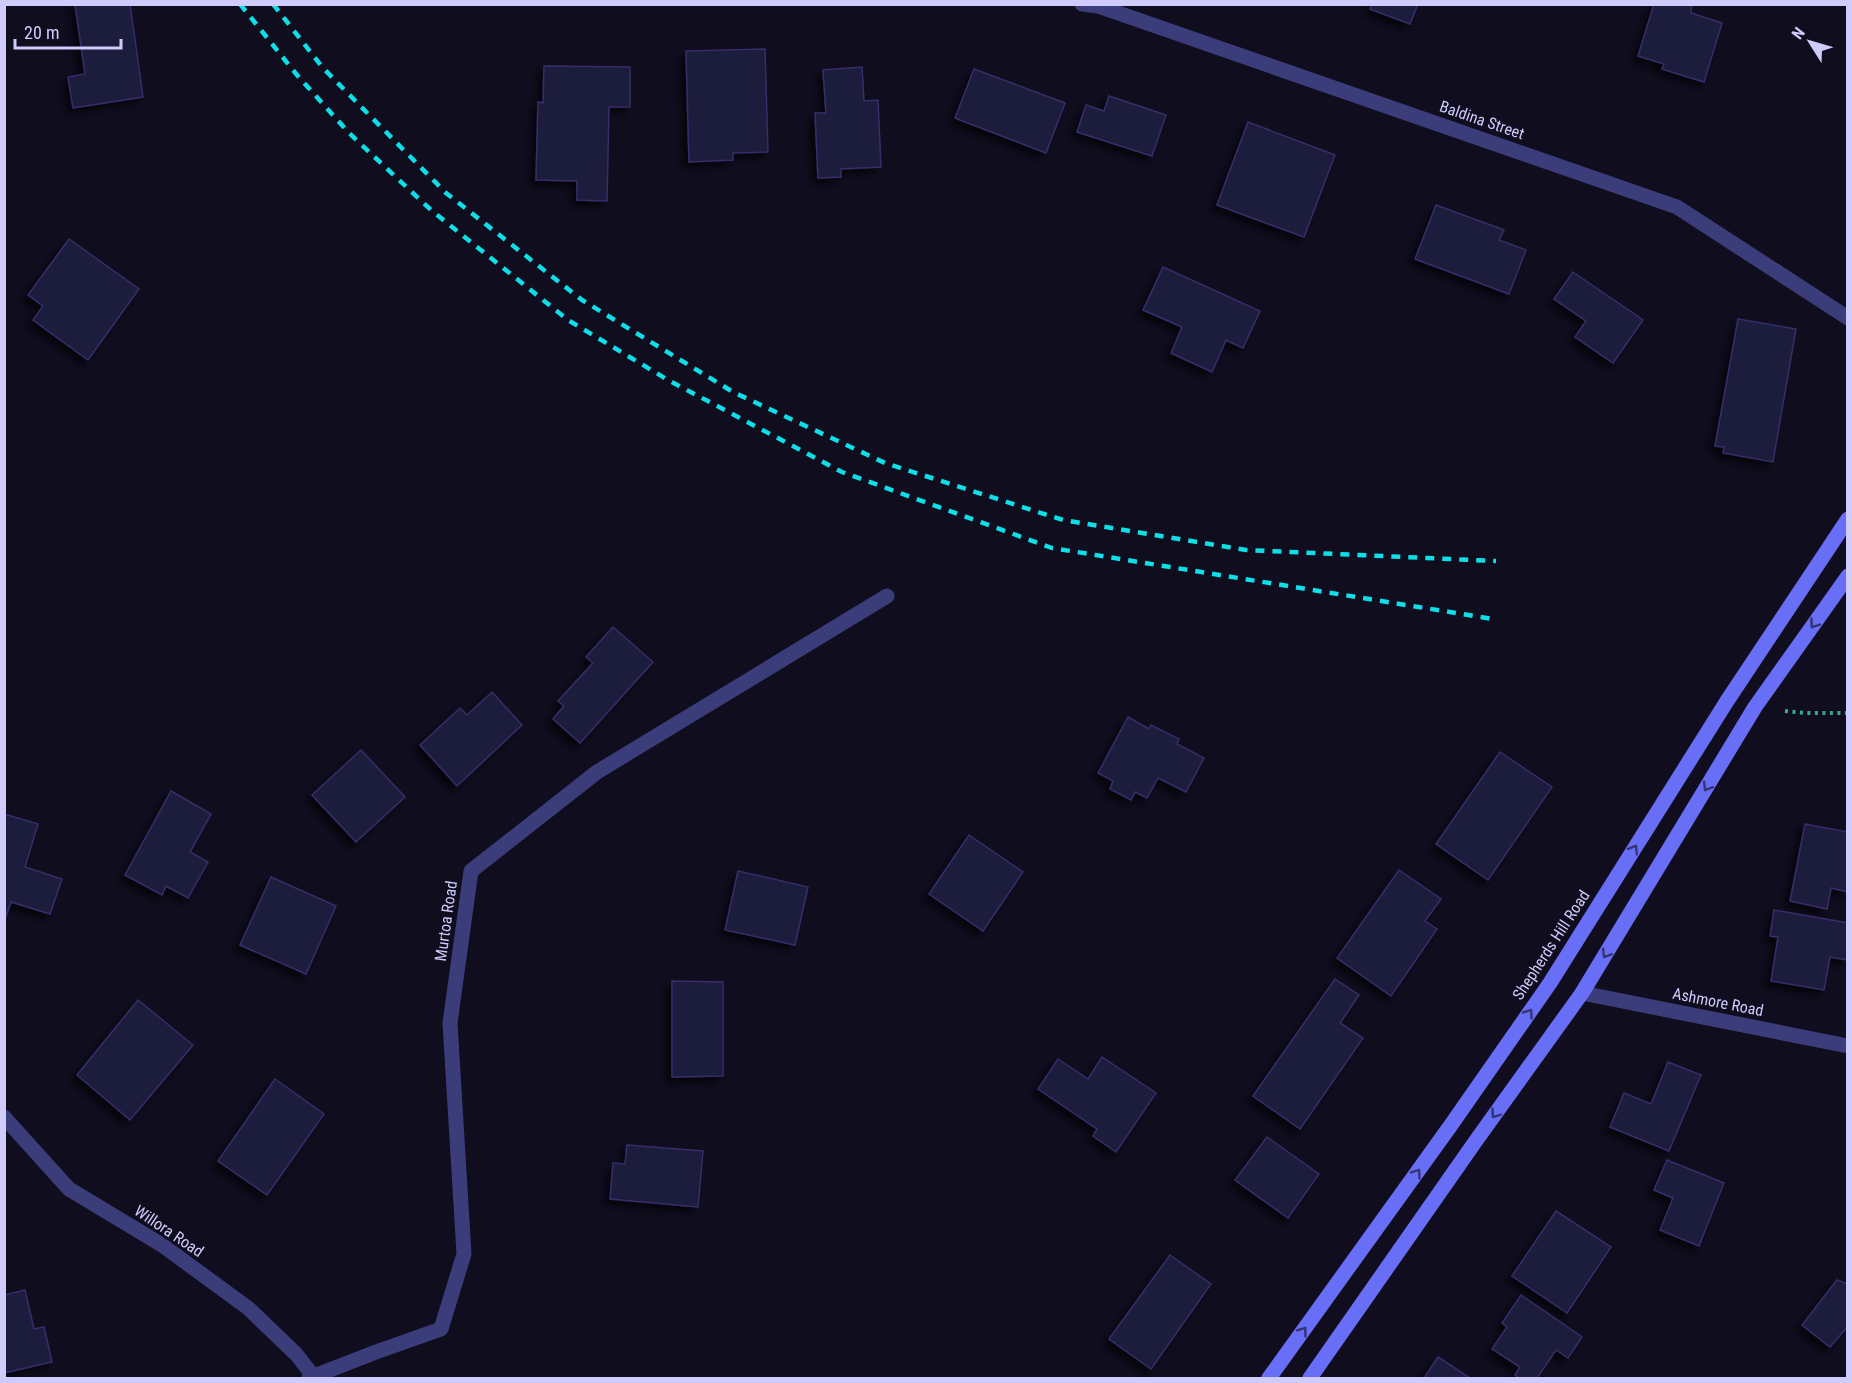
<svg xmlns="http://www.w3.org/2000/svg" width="1852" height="1383" viewBox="0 0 1852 1383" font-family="'Roboto Condensed',sans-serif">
<defs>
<filter id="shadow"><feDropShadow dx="-5.5" dy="5.5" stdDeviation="3" flood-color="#0009"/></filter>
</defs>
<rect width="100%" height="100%" fill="#0f0d1e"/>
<g fill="#1f1a3d" stroke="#362e68" stroke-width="1.5" filter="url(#shadow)">
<path d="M75 4H130L143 97 73 108 68 77 85 74Z"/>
<path d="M1372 4H1418L1410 24 1370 9Z"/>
<path d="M1654 4H1692L1691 13 1722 23 1704 82 1662 69 1664 64 1638 56Z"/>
<path d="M765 49 768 152 733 153V160L689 162 686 51Z"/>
<path d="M544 66 630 67V107H609L607 201 577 200V181L536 180 538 102 543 103Z"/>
<path d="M862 67 864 101 878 100 881 167 841 169V177L818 178 815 113H826L823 70Z"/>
<path d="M974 69 1065 103 1046 153 955 118Z"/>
<path d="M1109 96 1166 115 1152 156 1077 132 1086 105 1104 111Z"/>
<path d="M1248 122 1335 155 1304 237 1217 205Z"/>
<path d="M1436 205 1504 230 1499 240 1526 250 1509 294 1415 259Z"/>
<path d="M69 239 139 289 88 360 33 320 43 306 28 295Z"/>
<path d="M1163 267 1260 311 1243 348 1226 340 1212 372 1171 353 1182 327 1143 310Z"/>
<path d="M1573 272 1643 320 1613 363 1575 337 1586 321 1554 299Z"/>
<path d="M1738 319 1796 329 1773 462 1723 453 1724 447 1715 446Z"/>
<path d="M613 627 653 662 580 743 553 719 564 706 558 701 593 663 586 657Z"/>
<path d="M492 692 522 725 457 786 420 745 460 708 467 715Z"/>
<path d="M1128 717 1149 729 1151 725 1179 739 1177 744 1204 758 1186 792 1158 778 1147 798 1135 792 1131 800 1110 789 1113 781 1098 773Z"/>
<path d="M361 750 405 797 356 842 312 795Z"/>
<path d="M1500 752 1552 787 1488 880 1436 844Z"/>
<path d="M171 791 211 814 190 852 208 862 188 898 166 886 162 895 125 875Z"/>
<path d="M4 814 38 824 25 867 62 879 50 914 11 902 4 922Z"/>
<path d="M1805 824 1848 832V892L1831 888 1827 909 1790 901Z"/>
<path d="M969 835 1023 872 983 931 929 894Z"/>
<path d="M1399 870 1441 899 1425 921 1437 929 1391 996 1337 958Z"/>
<path d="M738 871 808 887 795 945 725 930Z"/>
<path d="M271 877 336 906 306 974 240 945Z"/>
<path d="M1774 910 1848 923V960L1830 957 1824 990 1771 981 1778 937 1770 936Z"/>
<path d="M1335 979 1359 995 1340 1023 1363 1038 1300 1129 1253 1096Z"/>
<path d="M672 981 723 982V1076L672 1077Z"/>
<path d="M138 1000 193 1045 130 1120 77 1075Z"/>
<path d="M1102 1057 1156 1093 1116 1152 1093 1136 1097 1129 1038 1089 1058 1059 1088 1079Z"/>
<path d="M1668 1062 1701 1075 1669 1151 1610 1127 1624 1093 1651 1104Z"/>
<path d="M275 1079 324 1114 267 1195 218 1161Z"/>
<path d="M1267 1137 1319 1174 1288 1218 1235 1180Z"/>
<path d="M627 1145 703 1151 698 1207 610 1199 613 1163 625 1164Z"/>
<path d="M1667 1160 1724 1183 1699 1246 1660 1230 1673 1198 1654 1190Z"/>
<path d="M1556 1211 1611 1247 1567 1313 1512 1276Z"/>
<path d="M1170 1255 1211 1284 1151 1369 1109 1339Z"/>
<path d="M1837 1280 1848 1284V1326L1830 1347 1802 1325Z"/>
<path d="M25 1290 34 1329 44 1327 52 1362 4 1373V1295Z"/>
<path d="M1521 1295 1582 1337 1568 1358 1556 1350 1537 1378H1519L1515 1375 1520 1367 1492 1349 1507 1327 1502 1323Z"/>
<path d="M1438 1357 1470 1378H1424Z"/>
</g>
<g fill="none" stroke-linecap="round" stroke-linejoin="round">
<path stroke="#34a99b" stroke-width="4" stroke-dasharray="3 4.5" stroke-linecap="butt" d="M1785 711 1806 713H1848"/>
<g stroke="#3b3c7a" stroke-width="15">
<path d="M1082 4 1098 6 1677 207 1848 318"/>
<path d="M1582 993 1848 1046"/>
<path d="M4 1117 69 1189 162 1245 248 1308 296 1354 314 1377"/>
<path d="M309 1378 376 1352 441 1329 464 1254 450 1023 471 871 597 772 887 596"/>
</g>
<g stroke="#696ef7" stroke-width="15">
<path d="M1269 1378 1451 1125 1550 983 1727 701 1848 519"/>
<path d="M1310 1378 1475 1142 1582 993 1755 707 1848 576"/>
</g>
<g stroke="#0ddfe8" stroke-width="4.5" stroke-dasharray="9 8" stroke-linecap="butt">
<path d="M240 4 297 75 349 133 431 210 568 320 668 380 842 472 1052 548 1493 619"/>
<path d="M273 4 323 68 446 193 582 300 733 392 885 463 1063 520 1246 550 1496 561"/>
</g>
</g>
<defs><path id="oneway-chevron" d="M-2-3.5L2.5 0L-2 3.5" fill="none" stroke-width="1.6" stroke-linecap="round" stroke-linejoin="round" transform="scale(1.5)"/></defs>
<g stroke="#333475">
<use href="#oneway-chevron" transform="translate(1814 624) rotate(125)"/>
<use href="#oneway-chevron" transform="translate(1707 787) rotate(121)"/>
<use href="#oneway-chevron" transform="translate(1634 849) rotate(-58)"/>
<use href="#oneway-chevron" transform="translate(1606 954) rotate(121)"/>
<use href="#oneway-chevron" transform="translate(1529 1013) rotate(-55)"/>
<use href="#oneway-chevron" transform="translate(1495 1114) rotate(126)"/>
<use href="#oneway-chevron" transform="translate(1417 1173) rotate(-54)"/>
<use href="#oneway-chevron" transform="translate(1303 1331) rotate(-54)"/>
</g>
<g text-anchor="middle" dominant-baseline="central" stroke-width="6" stroke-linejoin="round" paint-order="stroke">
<g font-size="16" fill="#cfccfc" stroke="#0f0d1e">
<text transform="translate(1482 120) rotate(19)">Baldina Street</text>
<text transform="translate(446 921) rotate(-82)">Murtoa Road</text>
<text transform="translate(1551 945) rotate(-57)">Shepherds Hill Road</text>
<text transform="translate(1718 1002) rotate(11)">Ashmore Road</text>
<text transform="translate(169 1231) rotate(34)">Willora Road</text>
</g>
</g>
<rect width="1852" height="1383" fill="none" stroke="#cfccfc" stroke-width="12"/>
<g transform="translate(1810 42) rotate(307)" stroke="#0f0d1e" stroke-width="4.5" paint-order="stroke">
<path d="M0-4.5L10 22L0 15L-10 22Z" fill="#cfccfc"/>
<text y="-9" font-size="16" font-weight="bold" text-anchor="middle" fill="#cfccfc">N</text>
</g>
<path d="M15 39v9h106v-9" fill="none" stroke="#cfccfc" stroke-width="3"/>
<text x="24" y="39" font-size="18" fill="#cfccfc" stroke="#0f0d1e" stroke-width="4.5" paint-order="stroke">20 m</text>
</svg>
